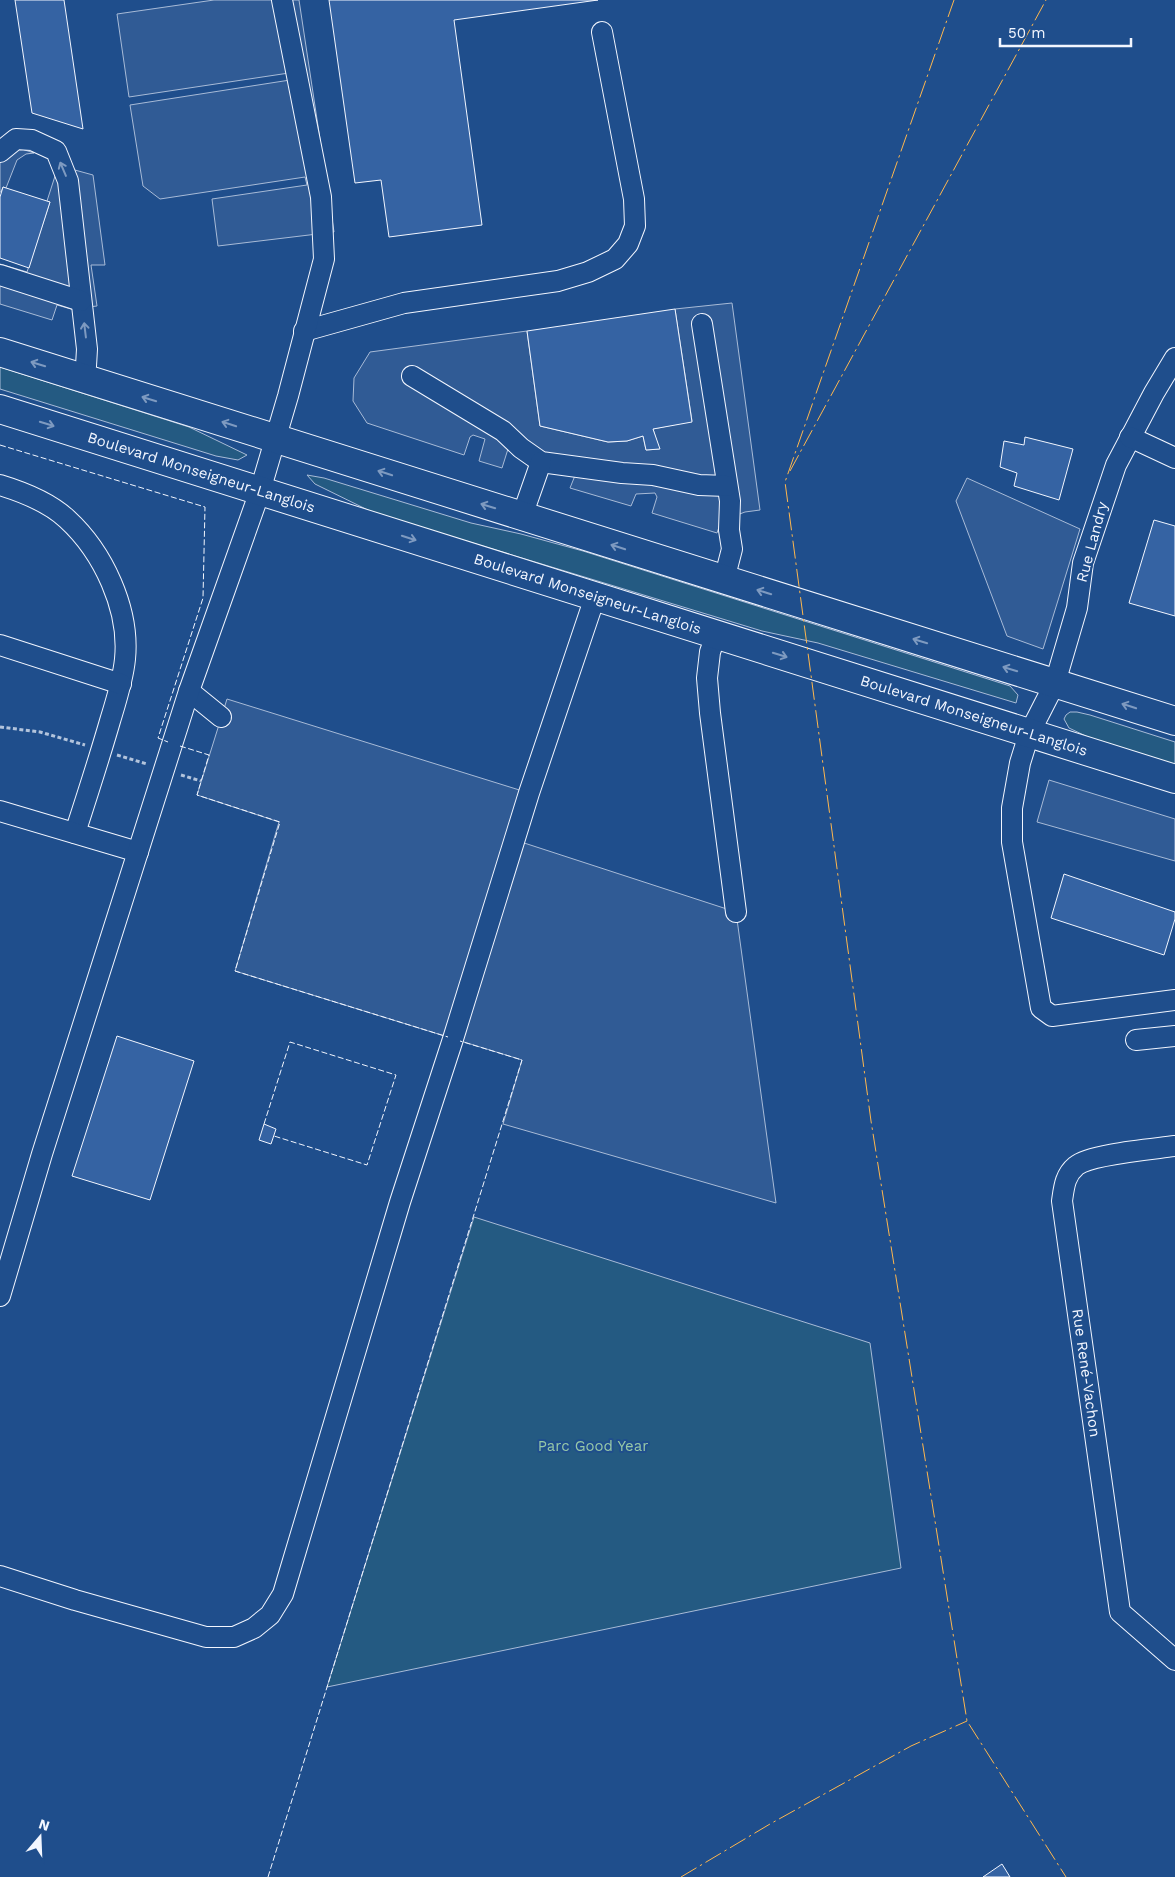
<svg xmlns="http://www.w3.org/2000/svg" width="1175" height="1877" viewBox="0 0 1175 1877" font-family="'Work Sans',sans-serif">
<rect width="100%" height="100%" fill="#1f4e8c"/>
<g fill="#245a82" stroke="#a8bbd7">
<path d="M0 367 189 427 247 455 238 460 216 456 0 389Z"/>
<path d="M307 475 324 478 471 523 521 534 583 551 1010 686 1018 695 1016 703 818 643 762 631 374 513 315 484Z"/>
<path d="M1070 712H1077L1090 715 1175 742V765L1090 738 1069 728 1064 719 1066 715Z"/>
<path d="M474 1217 870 1343 901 1568 327 1687Z"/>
</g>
<g fill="#305b95" stroke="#a8bbd7">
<path d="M214 0H299L334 232 218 246 212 199 307 185 305 177 160 199 143 186 130 105 290 80 289 73 129 97 117 14Z"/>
<path d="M0 142 34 153 26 154 17 160 6 188 3 187 1 192H0Z"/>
<path d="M53 164 93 175 105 265H91L97 306 71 309 57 305 52 320 0 304V264L27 272 50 202 47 201 56 173Z"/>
<path d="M732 303 760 510 745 512 721 521 717 533 652 513 657 497 655 493 636 494 631 506 570 488 576 473 511 448 508 449 502 468 479 461 485 439 473 435 470 437 464 455 367 423 353 401 354 378 370 352 527 331 540 426 608 442 627 441 643 436 646 450 659 449 653 429 692 421 675 309Z"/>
<path d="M967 478 1080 529 1043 649 1007 636 956 501Z"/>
<path d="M227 699 529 793 515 840 736 912 776 1203 503 1124 522 1060 235 971 279 822 197 795Z"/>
<path d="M1049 780 1175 819V861L1037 822Z"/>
</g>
<g fill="#3563a3" stroke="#f2f6ff">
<path d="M15 0H64L83 129 32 113Z"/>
<path d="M329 0H598L454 20 482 225 389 237 381 180 355 183Z"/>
<path d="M3 187 50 202 29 268 0 258V197Z"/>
<path d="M675 309 692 422 653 429 660 449 646 450 643 436 627 441 608 442 540 426 527 331Z"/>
<path d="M1025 437 1073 449 1059 500 1014 486 1017 473 1000 467 1004 441 1024 445Z"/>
<path d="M1154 520 1175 526V616L1129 603Z"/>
<path d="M1064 874 1175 912V919L1164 955 1051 918Z"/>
<path d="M117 1036 194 1061 150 1200 72 1176Z"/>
<path d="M264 1124 276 1129 271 1144 259 1140Z"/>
<path d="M1002 1864 1010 1877H983Z"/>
</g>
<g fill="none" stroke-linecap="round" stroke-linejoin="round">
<defs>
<g id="minor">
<path d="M0 152 16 139 32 140 56 151 68 181 87 349 86 366 82 378"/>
<path d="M0 275 81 301"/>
<path d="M702 324 730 501 729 530 732 549 724 580"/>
<path d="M304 331 404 303 558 281 588 272 615 259 628 244 635 226 634 199 602 32"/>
<path d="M1175 358 1154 393 1116 465 1083 563 1077 608 1055 683 1029 734 1020 763 1012 808V842L1041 1008 1052 1016 1175 1000"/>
<path d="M412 376 503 431 521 448 541 462 622 473 653 475 699 485 727 486"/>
<path d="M1130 437 1175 458"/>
<path d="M0 485C23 492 50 503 67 519 103 552 130 609 125 659 123 680 116 701 110 721 99 759 87 796 75 833"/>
<path d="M522 516 541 462"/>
<path d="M716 635 710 652 707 678 710 713 736 912"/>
<path d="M0 645 121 684"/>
<path d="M189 691 221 717"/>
<path d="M0 811 138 852"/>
<path d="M1136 1040 1175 1036"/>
<path id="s1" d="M1175 1146C1154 1149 1090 1154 1076 1166 1065 1175 1064 1187 1062 1201L1120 1612 1175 1660"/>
<path d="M0 1296 42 1154 189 691 260 491 288 396 324 259 321 197 282 0"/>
<path d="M0 1576 75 1600 206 1637H234L254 1628 270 1615 283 1594 400 1202 453 1039 529 793 595 597"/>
</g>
<g id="highway">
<path d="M0 352 1175 721"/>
<path id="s2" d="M0 409 1175 779"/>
</g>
</defs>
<use href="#minor" stroke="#f2f6ff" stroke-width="22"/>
<use href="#highway" stroke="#f2f6ff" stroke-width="30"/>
<g stroke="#b3c4dc" stroke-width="3" stroke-dasharray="4 2.5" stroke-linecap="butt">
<path d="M0 727 40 732 85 745"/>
<path d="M117 755 147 764"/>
<path d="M181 775 201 781"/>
</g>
<use href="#minor" stroke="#1f4e8c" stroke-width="20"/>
<use href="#highway" stroke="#1f4e8c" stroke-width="28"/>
<g stroke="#f2f6ff" stroke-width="1" stroke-dasharray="6 2.5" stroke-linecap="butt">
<path d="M0 445 205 507 203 598 158 738 168 742"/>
<path d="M180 746 209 755 197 795 280 822 235 971 448 1037"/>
<path d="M264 1124 290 1042 396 1075 367 1165 274 1136"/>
<path d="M268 1877 522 1060 460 1041"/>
</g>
<g stroke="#ffb74d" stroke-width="1" stroke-dasharray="18 4 2.5 4" stroke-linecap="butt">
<path d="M954 0 785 482 871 1121 967 1721 1066 1877"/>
<path d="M790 471 1046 0"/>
<path d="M681 1877 770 1824 911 1746 967 1721"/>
</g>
</g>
<defs><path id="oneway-shaft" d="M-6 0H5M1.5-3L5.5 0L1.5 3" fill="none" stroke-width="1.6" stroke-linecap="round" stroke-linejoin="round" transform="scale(1.25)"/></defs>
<g stroke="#7e9ac0">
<use href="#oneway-shaft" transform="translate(63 169) rotate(-113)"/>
<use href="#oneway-shaft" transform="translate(85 330) rotate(-97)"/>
<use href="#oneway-shaft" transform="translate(38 364) rotate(-163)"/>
<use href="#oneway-shaft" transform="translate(149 399) rotate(-163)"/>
<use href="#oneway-shaft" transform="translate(47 424) rotate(17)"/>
<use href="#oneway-shaft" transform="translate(229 424) rotate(-162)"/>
<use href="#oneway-shaft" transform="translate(385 473) rotate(-162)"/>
<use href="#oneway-shaft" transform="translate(488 506) rotate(-163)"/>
<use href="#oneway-shaft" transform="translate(409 538) rotate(18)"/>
<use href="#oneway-shaft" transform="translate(618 547) rotate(-162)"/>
<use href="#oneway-shaft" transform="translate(764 592) rotate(-163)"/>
<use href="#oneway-shaft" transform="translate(920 641) rotate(-163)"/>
<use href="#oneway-shaft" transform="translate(780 655) rotate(17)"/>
<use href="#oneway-shaft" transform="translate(1010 669) rotate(-163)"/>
<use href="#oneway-shaft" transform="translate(1129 706) rotate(-162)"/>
</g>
<g text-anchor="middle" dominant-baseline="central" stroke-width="4" stroke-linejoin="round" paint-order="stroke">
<g font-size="15" fill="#f2f6ff" stroke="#1f4e8c">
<text stroke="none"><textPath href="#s2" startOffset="211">Boulevard Monseigneur-Langlois</textPath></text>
<text transform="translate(1092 542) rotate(-75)">Rue Landry</text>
<text stroke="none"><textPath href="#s2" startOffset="616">Boulevard Monseigneur-Langlois</textPath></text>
<text stroke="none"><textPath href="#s2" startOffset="1021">Boulevard Monseigneur-Langlois</textPath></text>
<text stroke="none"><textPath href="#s1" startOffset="314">Rue René-Vachon</textPath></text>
</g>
<g font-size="15" fill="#97c8a6" stroke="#1f4e8c">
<text x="593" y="1446">Parc Good Year</text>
</g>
</g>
<g transform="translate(40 1837) rotate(19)" stroke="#1f4e8c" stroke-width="4" paint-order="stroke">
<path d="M0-4L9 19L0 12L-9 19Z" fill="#f2f6ff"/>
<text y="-8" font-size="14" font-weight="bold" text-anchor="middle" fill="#f2f6ff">N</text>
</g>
<path d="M1000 38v8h131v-8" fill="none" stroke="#f2f6ff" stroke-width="2.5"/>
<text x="1008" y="38" font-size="15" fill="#f2f6ff" stroke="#1f4e8c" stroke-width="4" paint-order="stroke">50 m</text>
</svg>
